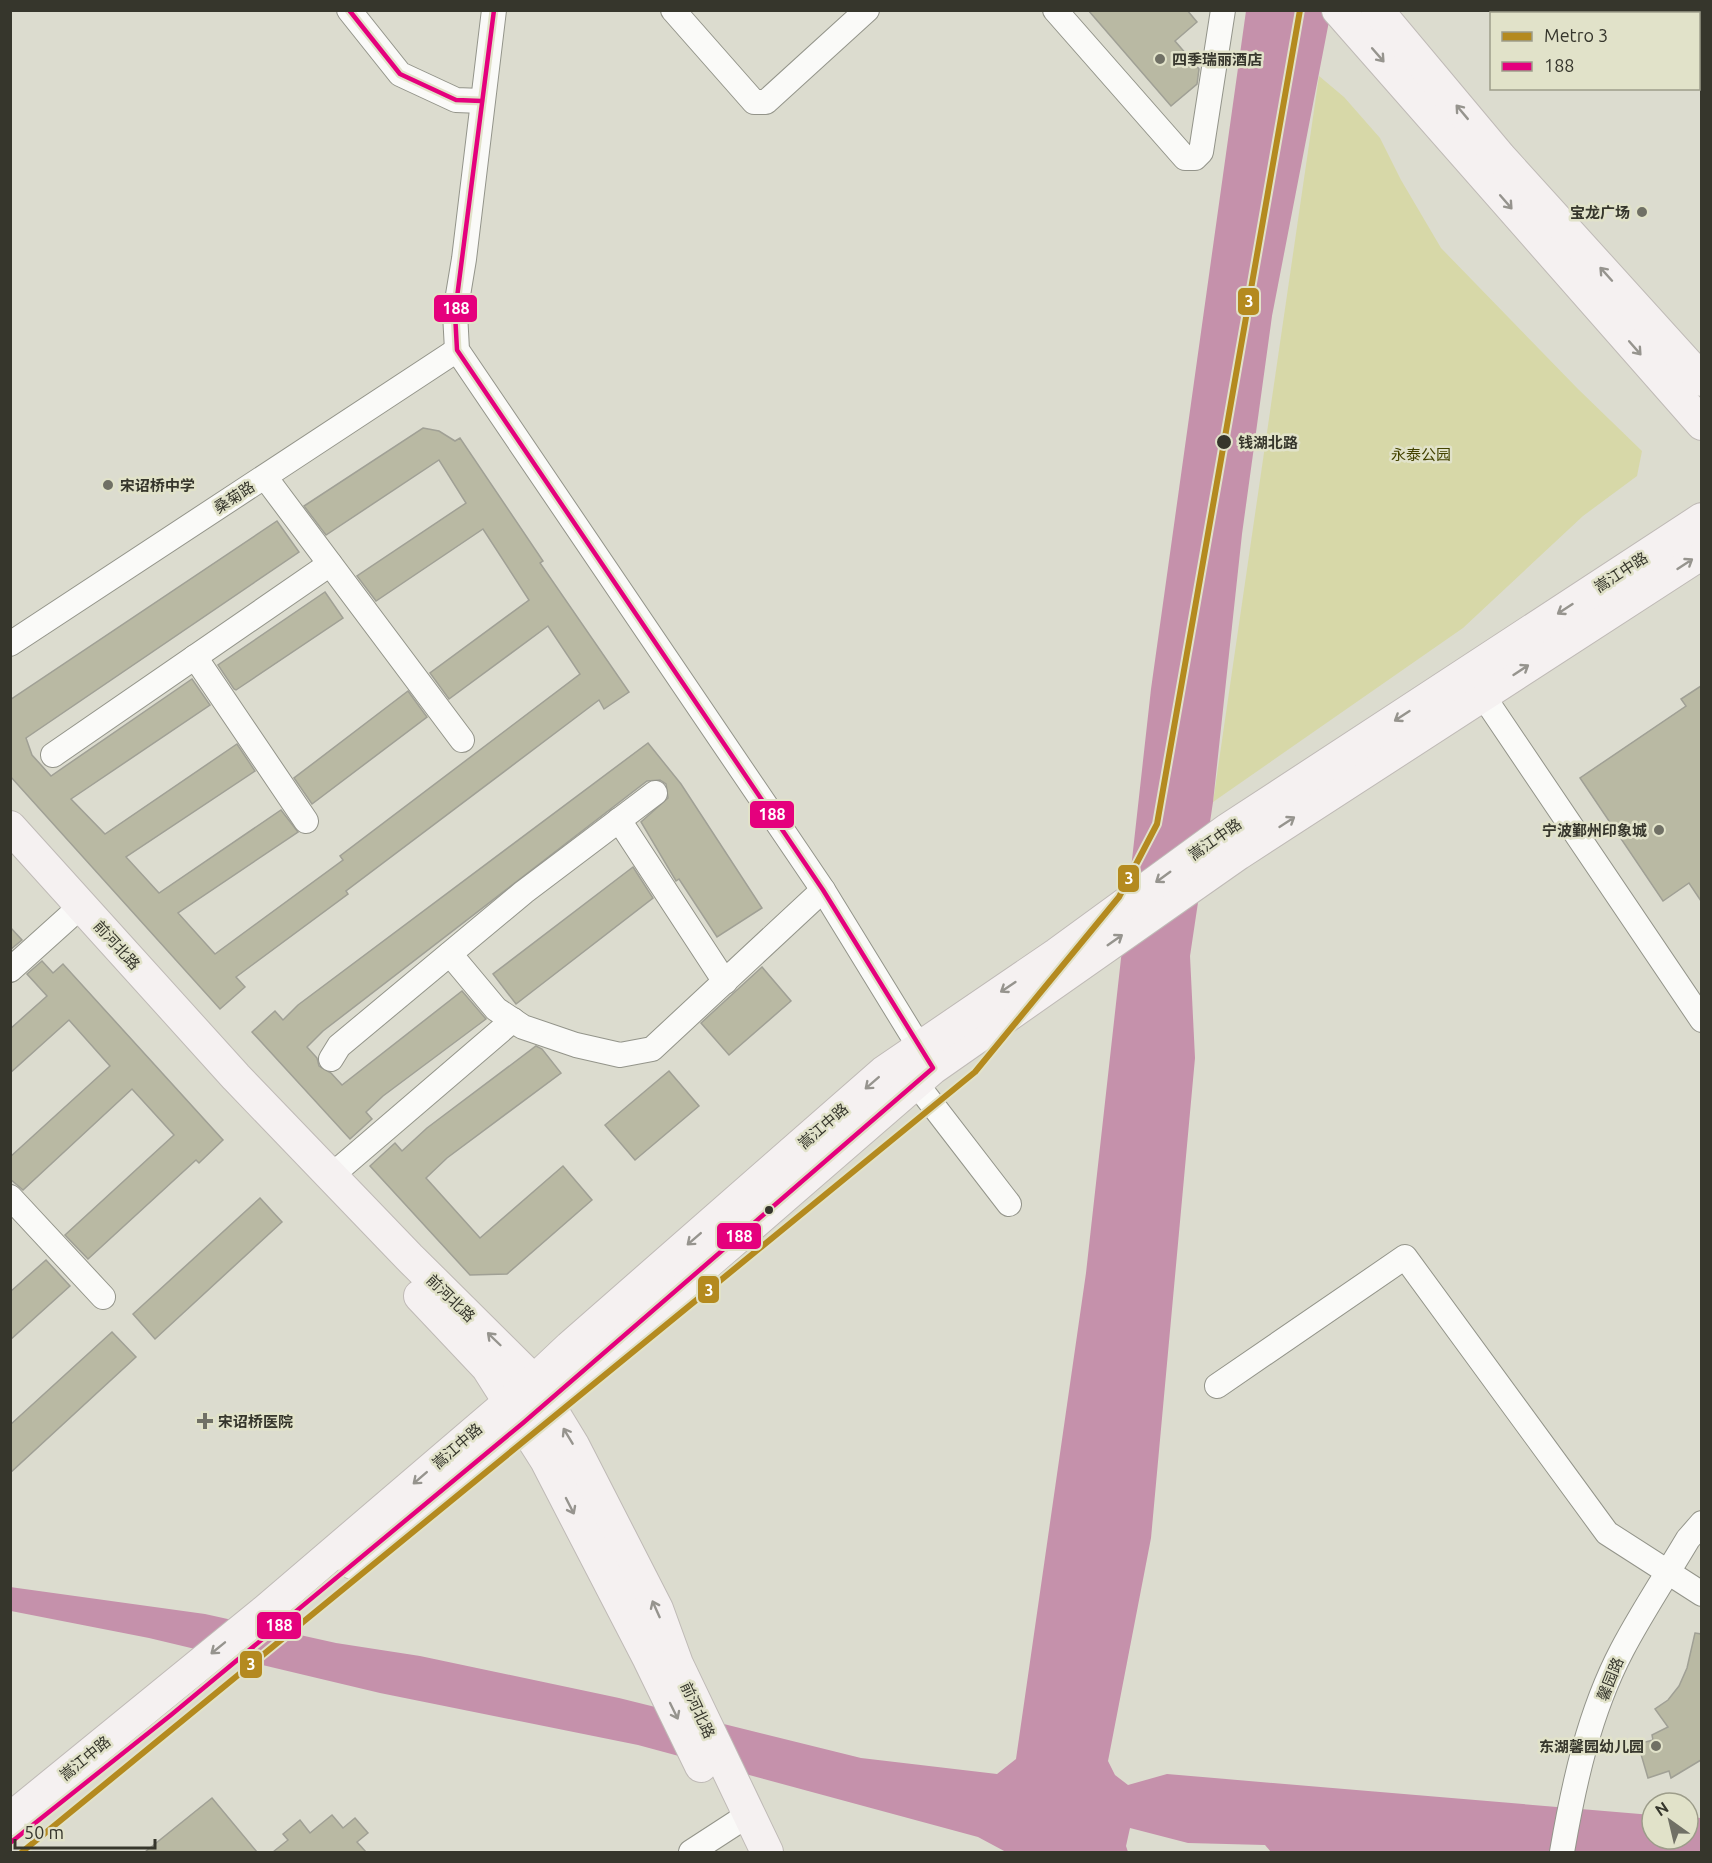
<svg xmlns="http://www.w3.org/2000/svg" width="1712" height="1863" viewBox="0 0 1712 1863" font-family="Ubuntu,'Noto Sans SC',sans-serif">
<rect width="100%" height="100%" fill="#dcdccf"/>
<path fill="#d7d8a8" d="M1319 76 1344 97 1380 138 1401 180 1441 248 1578 389 1642 451 1637 476 1583 516 1463 628 1213 802Z"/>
<path fill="#c591ab" d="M1246 11H1331L1272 316 1242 534 1213 802 1190 956 1195 1058 1151 1538 1108 1761 1115 1775 1128 1785 1167 1774 1652 1815V1839H1688V1817L1701 1818V1852H1271L1265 1845 1188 1843 1130 1828 1126 1846 1128 1852H1006L978 1837 638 1745 380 1693 149 1638 11 1611 10 1587 205 1614 336 1643 420 1656 619 1698 861 1758 997 1774 1016 1759 1086 1273 1151 689Z"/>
<g fill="#b9b9a3" stroke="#a0a095" stroke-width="1.5">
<path d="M1088 10H1187L1197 22 1175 41 1199 69 1197 84 1171 106Z"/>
<path d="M423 428 439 431 455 441 460 438 543 561 540 563 629 692 604 709 599 700 346 891 348 894 236 977 245 987 220 1009 10 776V700L277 521 299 552 26 738 32 755 51 776 192 679 210 705 71 799 105 834 237 744 255 771 126 857 159 893 281 810 298 832 178 913 215 954 343 860 340 856 580 674 548 626 449 699 430 673 529 600 483 529 376 601 357 576 466 503 439 460 326 535 304 506Z"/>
<path d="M325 592 343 618 236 690 234 689 218 665Z"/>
<path d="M1701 686V901L1689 883 1663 901 1580 778 1686 706 1681 699Z"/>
<path d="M408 691 427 717 312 804 294 778Z"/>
<path d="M648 743 681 784 762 908 717 937 679 879 676 881 641 822 668 798 666 784 660 780 647 781 323 1031 307 1047 317 1058 319 1066 331 1073 342 1085 462 991 486 1019 383 1096 366 1112 372 1119 350 1139 252 1032 275 1011 283 1020 298 1005Z"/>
<path d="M633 867 653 898 516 1004 493 974Z"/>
<path d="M10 927 22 940 10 950Z"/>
<path d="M42 961 53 973 63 964 223 1140 199 1163 196 1160 88 1259 65 1235 174 1135 132 1089 23 1190 10 1179V1157L110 1066 69 1020 10 1073V1029L47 996 27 974Z"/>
<path d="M762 967 791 1001 729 1055 701 1023Z"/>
<path d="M536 1046 542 1049 561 1073 447 1158 426 1178 480 1238 563 1166 592 1200 507 1274 470 1275 370 1166 395 1143 402 1151 427 1128Z"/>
<path d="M669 1071 699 1106 635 1160 605 1125Z"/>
<path d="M260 1198 282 1222 155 1339 133 1314Z"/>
<path d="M46 1260 70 1286 10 1340V1292Z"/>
<path d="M112 1332 136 1357 10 1473V1425Z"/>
<path d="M1695 1633 1701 1634V1760L1671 1778 1669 1771 1648 1778 1638 1744 1653 1740 1652 1735 1668 1727 1655 1709 1668 1700 1679 1686 1687 1668Z"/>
<path d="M212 1798 257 1852H145Z"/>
<path d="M332 1815 343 1828 355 1818 368 1833 357 1842 366 1852H273L288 1840 283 1834 300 1820 310 1833Z"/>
</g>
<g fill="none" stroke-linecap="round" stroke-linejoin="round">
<defs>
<g id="minor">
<path d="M349 10 400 74 456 100 482 101"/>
<path d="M494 10 464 259 455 313 457 350 823 890 928 1061"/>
<path d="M673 10 754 102H766L867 10"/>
<path d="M1055 10 1185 158H1195L1201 152 1223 10"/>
<path d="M265 477 462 740"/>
<path d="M10 644 457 350"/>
<path d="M195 657 306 821"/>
<path d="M1473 681 1702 1020"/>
<path d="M53 755 330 564"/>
<path d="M619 820 725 982"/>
<path d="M450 954 496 1009 523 1027 576 1045 620 1055 652 1049 823 890"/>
<path d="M10 970 70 916"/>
<path d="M331 1059 339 1046 524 892 655 793"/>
<path d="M915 1082 1009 1204"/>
<path d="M331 1176 513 1020"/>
<path d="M10 1197 103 1297"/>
<path d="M1217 1386 1405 1257 1607 1533 1702 1594"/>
<path d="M691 1852 748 1815"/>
<path d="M1562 1852C1574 1783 1589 1713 1622 1650 1642 1612 1666 1576 1688 1539L1702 1523"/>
</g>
<g id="major">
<path d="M1338 10 1702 424"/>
<path d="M1377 10 1500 157 1702 380"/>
<path d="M10 827 236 1077 409 1257 534 1381 573 1445 657 1609 677 1664 767 1852"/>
<path d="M420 1296 487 1367 546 1460 649 1659 701 1766"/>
<path d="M353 1563 523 1423 933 1068 1238 854 1702 553"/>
<path d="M10 1819 264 1612 534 1381 570 1347 884 1072 1057 954 1227 830 1702 519"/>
</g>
</defs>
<use href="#minor" stroke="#93948a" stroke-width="26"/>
<use href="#major" stroke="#bfbab6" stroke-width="34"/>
<use href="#minor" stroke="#fafaf8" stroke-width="24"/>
<use href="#major" stroke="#f5f1f1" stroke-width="32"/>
<defs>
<g id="bus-1">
<path d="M349 10 400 74 456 100 482 101"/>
<path d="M10 1843 171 1715 523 1423 933 1068 823 890 457 350 455 313 494 10"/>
</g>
</defs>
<use href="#bus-1" stroke="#e1e2c9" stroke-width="9"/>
<use href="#bus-1" stroke="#e5007d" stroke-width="4.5"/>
<defs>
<path id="metro-1" d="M22 1852 975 1072 1119 897 1157 824 1300 10"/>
</defs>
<use href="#metro-1" stroke="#e1e2c9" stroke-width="10"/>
<use href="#metro-1" stroke="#b48a1f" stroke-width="6"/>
</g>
<defs><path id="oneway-shaft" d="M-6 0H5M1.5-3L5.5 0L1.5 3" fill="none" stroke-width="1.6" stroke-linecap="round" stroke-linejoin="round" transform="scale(1.5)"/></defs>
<g stroke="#96948e">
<use href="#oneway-shaft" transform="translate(1378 55) rotate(49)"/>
<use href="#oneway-shaft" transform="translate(1462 112) rotate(-130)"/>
<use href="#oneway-shaft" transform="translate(1506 202) rotate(49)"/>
<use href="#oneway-shaft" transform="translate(1606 274) rotate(-132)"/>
<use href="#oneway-shaft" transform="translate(1635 348) rotate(49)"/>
<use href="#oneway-shaft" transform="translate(1685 564) rotate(-33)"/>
<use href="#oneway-shaft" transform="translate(1565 609) rotate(147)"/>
<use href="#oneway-shaft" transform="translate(1521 670) rotate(-33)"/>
<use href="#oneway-shaft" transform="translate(1402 716) rotate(147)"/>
<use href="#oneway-shaft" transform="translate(1287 822) rotate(-33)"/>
<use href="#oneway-shaft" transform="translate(1163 877) rotate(144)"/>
<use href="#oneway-shaft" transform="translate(1115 940) rotate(-35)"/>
<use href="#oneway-shaft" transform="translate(1008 987) rotate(146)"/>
<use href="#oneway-shaft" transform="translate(872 1083) rotate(139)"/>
<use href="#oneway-shaft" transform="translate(694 1239) rotate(139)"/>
<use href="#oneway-shaft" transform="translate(494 1339) rotate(-136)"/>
<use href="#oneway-shaft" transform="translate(568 1436) rotate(-121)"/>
<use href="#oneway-shaft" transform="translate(420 1478) rotate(139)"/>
<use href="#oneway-shaft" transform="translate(570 1506) rotate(63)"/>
<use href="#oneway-shaft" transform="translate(656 1609) rotate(-114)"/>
<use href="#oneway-shaft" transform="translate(218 1648) rotate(141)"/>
<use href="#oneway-shaft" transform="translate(674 1711) rotate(64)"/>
</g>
<g fill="#707065" stroke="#e1e2c9" stroke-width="2">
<circle cx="1160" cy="59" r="6"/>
<circle cx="1642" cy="212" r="6"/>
<circle cx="108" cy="485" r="6"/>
<circle cx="1659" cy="830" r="6"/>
<path d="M202 1412h6v6h6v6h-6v6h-6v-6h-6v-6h6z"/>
<circle cx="1656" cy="1746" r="6"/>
</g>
<g fill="#36362c" stroke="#e1e2c9" stroke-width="2">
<circle cx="1224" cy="442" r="8"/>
<circle cx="769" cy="1210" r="5"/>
</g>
<g text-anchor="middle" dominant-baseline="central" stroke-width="5" stroke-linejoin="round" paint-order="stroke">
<g font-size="15" font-weight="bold" fill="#36362c" stroke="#e1e2c9" text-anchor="start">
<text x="1172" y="59">四季瑞丽酒店</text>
<text x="1630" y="212" text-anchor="end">宝龙广场</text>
<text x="120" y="485">宋诏桥中学</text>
<text x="1647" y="830" text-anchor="end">宁波鄞州印象城</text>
<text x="218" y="1421">宋诏桥医院</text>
<text x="1644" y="1746" text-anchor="end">东湖馨园幼儿园</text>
</g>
<g font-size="15" font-weight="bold" fill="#36362c" stroke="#e1e2c9" text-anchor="start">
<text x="1238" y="442">钱湖北路</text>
</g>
<g font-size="15" fill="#444300" stroke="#e1e2c9">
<text x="1421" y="454">永泰公园</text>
</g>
<g font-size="15" fill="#36362c" stroke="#e1e2c9">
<text transform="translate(234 497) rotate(-33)">桑菊路</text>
<text transform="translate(1621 572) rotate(-33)">嵩江中路</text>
<text transform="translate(1215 839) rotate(-35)">嵩江中路</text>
<text transform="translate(117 945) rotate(48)">前河北路</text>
<text transform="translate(823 1126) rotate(-41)">嵩江中路</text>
<text transform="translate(451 1298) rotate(44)">前河北路</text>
<text transform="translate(457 1446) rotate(-41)">嵩江中路</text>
<text transform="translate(1610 1679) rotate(-68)">馨园路</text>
<text transform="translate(698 1710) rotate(65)">前河北路</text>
<text transform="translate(85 1758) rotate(-39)">嵩江中路</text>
</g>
</g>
<g stroke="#e1e2c9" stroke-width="2">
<rect x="1237" y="287" width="23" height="29" rx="6" fill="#b48a1f"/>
<rect x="433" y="294" width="45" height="29" rx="6" fill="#e5007d"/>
<rect x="749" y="800" width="46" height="29" rx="6" fill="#e5007d"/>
<rect x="1117" y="864" width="23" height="29" rx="6" fill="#b48a1f"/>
<rect x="716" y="1222" width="46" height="28" rx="6" fill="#e5007d"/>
<rect x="697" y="1275" width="23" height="29" rx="6" fill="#b48a1f"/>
<rect x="256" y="1611" width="46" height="29" rx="6" fill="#e5007d"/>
<rect x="239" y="1650" width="24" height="29" rx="6" fill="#b48a1f"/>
</g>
<g font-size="16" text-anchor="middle" font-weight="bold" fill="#fff">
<text x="1249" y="307">3</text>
<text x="456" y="314">188</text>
<text x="772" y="820">188</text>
<text x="1129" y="884">3</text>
<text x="739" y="1242">188</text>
<text x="709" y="1296">3</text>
<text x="279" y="1631">188</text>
<text x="251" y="1670">3</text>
</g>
<rect width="1712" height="1863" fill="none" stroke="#36362c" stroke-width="24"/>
<rect x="1490" y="12" width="210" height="78" fill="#e1e2c9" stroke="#9d9d8a" stroke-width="1.5"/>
<rect x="1502" y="32" width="30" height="9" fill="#b48a1f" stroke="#9d9d8a" stroke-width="1.5"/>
<text x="1544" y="42" font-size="18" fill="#36362c">Metro 3</text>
<rect x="1502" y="62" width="30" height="9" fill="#e5007d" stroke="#9d9d8a" stroke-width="1.5"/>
<text x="1544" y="72" font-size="18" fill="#36362c">188</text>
<g transform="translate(1670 1821) rotate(326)"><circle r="28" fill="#e1e2c9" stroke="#9d9d8a" stroke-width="1.5"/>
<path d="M0-4.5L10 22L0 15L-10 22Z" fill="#707065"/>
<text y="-9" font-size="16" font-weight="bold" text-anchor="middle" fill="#36362c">N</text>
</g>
<path d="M15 1839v9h140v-9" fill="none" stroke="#36362c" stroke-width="3"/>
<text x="24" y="1839" font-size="18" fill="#36362c" stroke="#e1e2c9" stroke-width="4.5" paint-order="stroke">50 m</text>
</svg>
